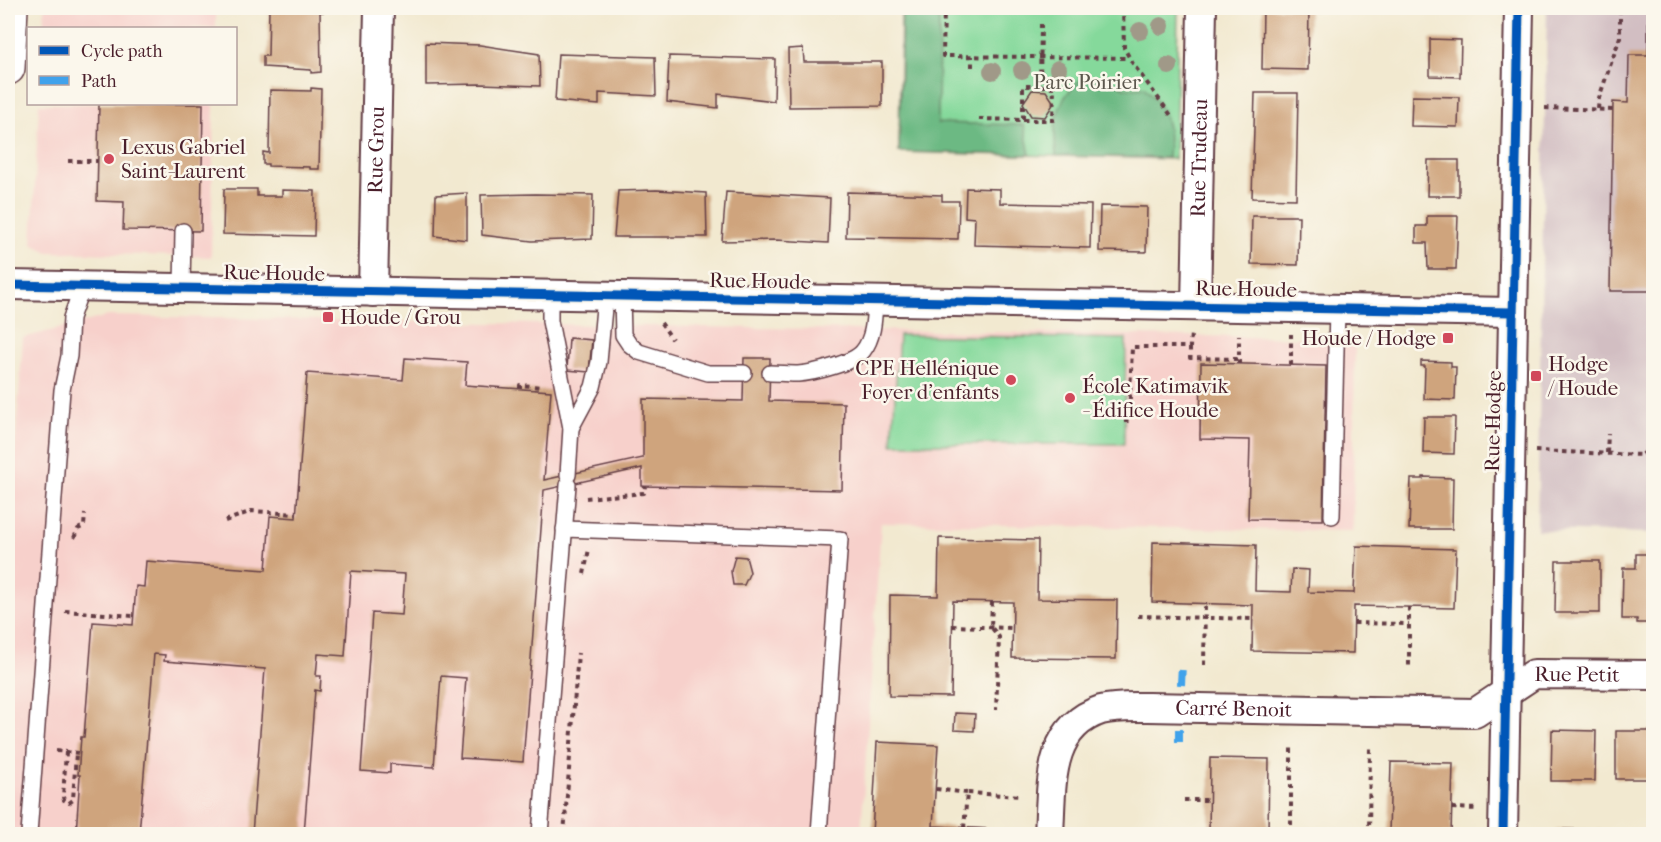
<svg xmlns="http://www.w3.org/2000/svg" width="1661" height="842" viewBox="0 0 1661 842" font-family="'IM FELL French Canon',serif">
<rect width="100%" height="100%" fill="#fbf7ec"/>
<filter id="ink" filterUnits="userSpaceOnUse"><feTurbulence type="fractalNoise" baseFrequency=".0167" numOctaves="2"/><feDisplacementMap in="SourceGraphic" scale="12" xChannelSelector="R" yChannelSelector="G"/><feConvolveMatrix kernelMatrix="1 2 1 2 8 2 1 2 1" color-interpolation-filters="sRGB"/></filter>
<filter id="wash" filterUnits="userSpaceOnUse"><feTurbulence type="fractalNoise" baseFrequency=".008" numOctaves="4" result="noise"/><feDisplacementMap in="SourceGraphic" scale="24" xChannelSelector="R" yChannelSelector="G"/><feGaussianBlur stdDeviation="1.35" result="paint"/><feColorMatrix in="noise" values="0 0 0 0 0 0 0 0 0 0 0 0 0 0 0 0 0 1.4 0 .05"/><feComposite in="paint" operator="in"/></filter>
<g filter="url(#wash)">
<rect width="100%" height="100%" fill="#f2e9d0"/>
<g fill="#f7d0cb">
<path d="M45 8H216V28H43Z"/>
<path d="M39 104H214L211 257 48 252 32 244Z"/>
<path d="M108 316 1355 339 1353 531 881 523 861 834H8V547L23 338Z"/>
</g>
<path fill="#d2bec2" d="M1547 8H1653V533L1537 530Z"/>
<g fill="#85d99b" stroke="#687c63" stroke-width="1.5">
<path d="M885 8H1178L1175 159 899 152 901 10 885 9Z"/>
<path d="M899 335 1126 339 1124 444H892Z"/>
</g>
<g fill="#6cb983" stroke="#5b6c57" stroke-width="1.5">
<path d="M902 8H939L938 123 1024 125 1030 155 899 152Z"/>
<path d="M1084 77 1110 79 1125 88 1144 87C1168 110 1171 126 1168 158L1056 156C1056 147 1054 139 1055 131 1056 108 1066 90 1084 77Z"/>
</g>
<g id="blocks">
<g fill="#cfa47d">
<path d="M269 8H323V12H320L321 72 311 73V70L263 67V56H268Z"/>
<path d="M1263 8H1309L1308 70 1262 69Z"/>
<rect x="1414" y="8" width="47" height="3"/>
<path d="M1648 8H1653V291H1610L1613 102 1628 103 1629 55H1648Z"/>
<path d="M1430 39 1461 40 1460 77 1430 76Z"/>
<path d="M426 43 480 45 539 54 540 86 481 84 426 85Z"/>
<path d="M803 48 804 62H882V106L789 107 788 49Z"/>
<path d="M558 54 655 57 656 96 599 93V105L555 101Z"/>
<path d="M669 56 775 59 774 101 718 94V108L667 102Z"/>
<path d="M311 88 321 89 319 169H310V167L268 166V164H263V152L269 153 270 90 311 91Z"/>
<path d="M1032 90 1046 91 1054 103 1045 117 1031 116 1023 103Z"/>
<path d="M1255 93H1298L1296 199 1252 198Z"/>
<path d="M1412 96 1459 97 1458 127 1411 126Z"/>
<path d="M99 104H203L201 231 123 230 124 202 97 201Z"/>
<path d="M1428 160H1459V196H1427Z"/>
<path d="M966 188 1000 189V203L1091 205 1090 248 974 245 975 218 965 217Z"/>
<path d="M224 189H257V196H282V190L315 191 314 236 223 234Z"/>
<path d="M657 190 706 193 707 237H614L618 191Z"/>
<path d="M726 192 830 198 828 243 776 240 722 241Z"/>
<path d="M847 192 942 195V201H959L958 239 846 237Z"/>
<path d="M467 193V240L435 236 436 195Z"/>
<path d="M535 194 593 195 592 239 532 241 482 235 481 195Z"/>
<path d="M1100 206 1147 207 1146 252 1099 251Z"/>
<path d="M1252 216H1299L1298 265 1251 264Z"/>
<path d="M1427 216H1458L1456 269H1428L1427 243H1416V226H1427Z"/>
<path d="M569 338 592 340 589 372 567 370Z"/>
<rect x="1651" y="346" width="2" height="48"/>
<path d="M405 358 467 362 465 385 551 391 544 480 643 458V399L743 401 744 358H770L769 401 844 403 842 490 642 486V468L544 490 523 762 460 758 466 678 441 676 434 767 390 764V773L361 771 372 613 402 615 405 574 351 571 345 656 318 654 316 676H321L320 691 315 690 304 834H252L265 669 164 661 165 655 154 654 139 834H76L80 775H78L81 737H84L93 622 133 625 136 586 144 587 146 561 266 570 270 516 296 518 307 373 403 380Z"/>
<path d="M1421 361 1451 362V367H1456L1455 400 1424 399 1425 366H1421Z"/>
<path d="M1201 363 1326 366 1323 520 1248 519 1250 440 1200 439Z"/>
<path d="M1424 417H1455L1454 454 1423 453Z"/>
<path d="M1423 477 1453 478 1452 529H1409L1411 479H1423Z"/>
<path d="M939 538 1038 540 1037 599 1117 600 1116 659 1012 658 1013 602 953 601 951 697 889 696 890 595 938 596Z"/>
<path d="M1153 542 1256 545 1255 591 1291 592 1292 569 1309 570 1308 592 1354 593 1356 546 1456 549 1454 608 1354 606 1353 653 1252 651 1253 605 1152 602Z"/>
<path d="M1651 549 1653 552V619H1651V623H1637V619H1622L1623 568H1636V554H1646Z"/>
<path d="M735 556 746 557 750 572 744 585H733L731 571Z"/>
<path d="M1556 561H1600V613H1555Z"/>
<path d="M955 713 975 714 974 731 954 730Z"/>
<path d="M1552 730 1596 731 1595 781H1551Z"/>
<rect x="1616" y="731" width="37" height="48"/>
<path d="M877 742 938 745 933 826 992 829V834H872Z"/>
<path d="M1210 758 1269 759 1268 834H1209Z"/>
<path d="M1391 762 1453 763 1451 834H1389Z"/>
<path d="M1556 829 1601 830V834H1556Z"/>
</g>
</g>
</g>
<g filter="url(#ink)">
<use href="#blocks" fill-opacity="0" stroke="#633d44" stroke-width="1.5"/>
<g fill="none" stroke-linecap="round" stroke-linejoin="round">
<defs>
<g id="lane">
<path d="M182 289 183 231"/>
<path d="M550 295V321L571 428 568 475"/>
<path d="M622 296 623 335 629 344 639 352 708 373H744"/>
<path d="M770 373C779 373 789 374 798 374 813 373 854 363 863 351 874 337 874 318 875 301"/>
<path d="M571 428 593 387 599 362 605 297"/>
<path d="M1332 516 1337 309"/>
<path d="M564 529 840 539 819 834"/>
<path d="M29 834 62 390 69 356 71 318 82 287"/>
<path d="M540 834 568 485"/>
</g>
<g id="street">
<path d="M8 285 1512 312"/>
<path id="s1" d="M373 292 379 8"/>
<path id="s2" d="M1196 306 1202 8"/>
<path id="s3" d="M1049 834C1052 788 1046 728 1101 710 1116 706 1133 707 1148 707L1475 713 1534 674 1654 675"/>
<path d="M1503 834 1519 8"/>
</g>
<path id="secondary" d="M8 68 11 8"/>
<path id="highway" d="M8 13 10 21"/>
</defs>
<use href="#lane" stroke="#633d44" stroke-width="18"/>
<use href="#street" stroke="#633d44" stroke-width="32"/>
<use href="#secondary" stroke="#633d44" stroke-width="36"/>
<use href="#highway" stroke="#633d44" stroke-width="36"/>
<g stroke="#633d44" stroke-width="4" stroke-dasharray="4.5 4.5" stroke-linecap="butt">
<path d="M944 8 943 56 1129 58"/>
<path d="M1123 8 1124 48 1133 64 1173 118"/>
<path d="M972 67V56"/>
<path d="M1545 108 1613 110"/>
<path d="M1598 109 1599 98 1620 37V8"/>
<path d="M979 119 1023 120V86H1040L1041 24"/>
<path d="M1023 120H1053L1054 87 1040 86"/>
<path d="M68 161H98"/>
<path d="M661 323 672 339"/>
<path d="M1190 347V358L1239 359"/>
<path d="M1239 364V335"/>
<path d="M1291 365V334"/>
<path d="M520 389V385L542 387"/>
<path d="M1124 421H1129L1132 347H1190L1191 333"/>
<path d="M1535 451 1642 455 1654 445"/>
<path d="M1607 453 1608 434"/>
<path d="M586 498 644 493 645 486"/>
<path d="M225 521 252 511 296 514"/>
<path d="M74 538 78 529 84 526 85 514"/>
<path d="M584 574 589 549"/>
<path d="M992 602 991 627 999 637 996 710"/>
<path d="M1409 607V669"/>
<path d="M65 611 133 616"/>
<path d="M1138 616 1253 619"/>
<path d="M1354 623 1409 624"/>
<path d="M952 626 1012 628"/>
<path d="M1204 665 1205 603"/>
<path d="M56 751 80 753"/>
<path d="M66 752 63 797 64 800 69 803 73 800 76 753"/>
<path d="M936 789 967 793"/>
<path d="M1184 800H1209"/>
<path d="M1452 808 1478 809"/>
<path d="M964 828 967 793 1020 796"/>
<path d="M564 834 578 653"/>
<path d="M1291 834V744"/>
<path d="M1369 834 1370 746"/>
</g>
<use href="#lane" stroke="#fff" stroke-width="15"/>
<use href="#street" stroke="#fff" stroke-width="28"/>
<use href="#secondary" stroke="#fff" stroke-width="33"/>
<use href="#highway" stroke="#fff" stroke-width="33"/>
<g stroke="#40a2eb" stroke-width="8" stroke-dasharray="15 8" stroke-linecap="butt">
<path d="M1181 685 1182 664"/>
<path d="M1179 742V729"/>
</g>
<defs>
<g id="cycleway">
<path d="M8 285 1512 312"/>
<path d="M1503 834 1519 8"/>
</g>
</defs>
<use href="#cycleway" stroke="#fbf7ec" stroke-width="13"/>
<use href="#cycleway" stroke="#0057b8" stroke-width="9"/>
</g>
<g fill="#a09988">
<circle cx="1161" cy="26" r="9"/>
<circle cx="1140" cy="31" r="9"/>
<circle cx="1169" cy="66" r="9"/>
<circle cx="1058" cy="69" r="9"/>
<circle cx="1022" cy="70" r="9"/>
<circle cx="992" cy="71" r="9"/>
</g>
</g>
<g fill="#d1495b" stroke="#fbf7ec" stroke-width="2">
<circle cx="109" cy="159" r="6"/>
<rect x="322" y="311" width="12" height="12" rx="3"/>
<rect x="1442" y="332" width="12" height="12" rx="3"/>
<rect x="1530" y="370" width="12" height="12" rx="3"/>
<circle cx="1011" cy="380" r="6"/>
<circle cx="1070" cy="398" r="6"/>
</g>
<g text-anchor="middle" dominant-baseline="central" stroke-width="5" stroke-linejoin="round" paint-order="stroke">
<g font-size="21" fill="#5c574d" stroke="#fbf7ec">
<text x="1087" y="82">Parc Poirier</text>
</g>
<g font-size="21" fill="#4a1f2b" stroke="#fbf7ec" text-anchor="start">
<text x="121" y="147">Lexus Gabriel<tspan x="121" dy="24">Saint-Laurent</tspan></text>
<text x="340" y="317">Houde / Grou</text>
<text x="1436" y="338" text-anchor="end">Houde / Hodge</text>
<text x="1548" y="364">Hodge<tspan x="1548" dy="24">/ Houde</tspan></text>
<text x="999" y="368" text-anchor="end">CPE Hellénique<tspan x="999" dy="24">Foyer d'enfants</tspan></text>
<text x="1082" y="386">École Katimavik<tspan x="1082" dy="24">- Édifice Houde</tspan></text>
</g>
<g font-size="21" fill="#4a1f2b" stroke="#fbf7ec">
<text stroke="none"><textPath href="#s1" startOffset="142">Rue Grou</textPath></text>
<text stroke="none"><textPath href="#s2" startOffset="148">Rue Trudeau</textPath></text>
<text transform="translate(274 273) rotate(1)">Rue Houde</text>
<text transform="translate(760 281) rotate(1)">Rue Houde</text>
<text transform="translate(1246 289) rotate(1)">Rue Houde</text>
<text transform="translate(1493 421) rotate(-89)">Rue Hodge</text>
<text stroke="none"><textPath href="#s3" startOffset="633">Rue Petit</textPath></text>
<text stroke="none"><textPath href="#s3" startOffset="278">Carré Benoit</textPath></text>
</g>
</g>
<rect width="1661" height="842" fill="none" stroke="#fbf7ec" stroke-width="30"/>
<rect x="27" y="27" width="210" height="78" fill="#fbf7ec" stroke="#b4a19f" stroke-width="1.5"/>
<rect x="39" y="46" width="30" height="9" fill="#0057b8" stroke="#b4a19f" stroke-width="1.5"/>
<text x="81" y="57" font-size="18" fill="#4a1f2b">Cycle path</text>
<rect x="39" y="76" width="30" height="9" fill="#40a2eb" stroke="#b4a19f" stroke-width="1.5"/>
<text x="81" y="87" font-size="18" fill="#4a1f2b">Path</text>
</svg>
